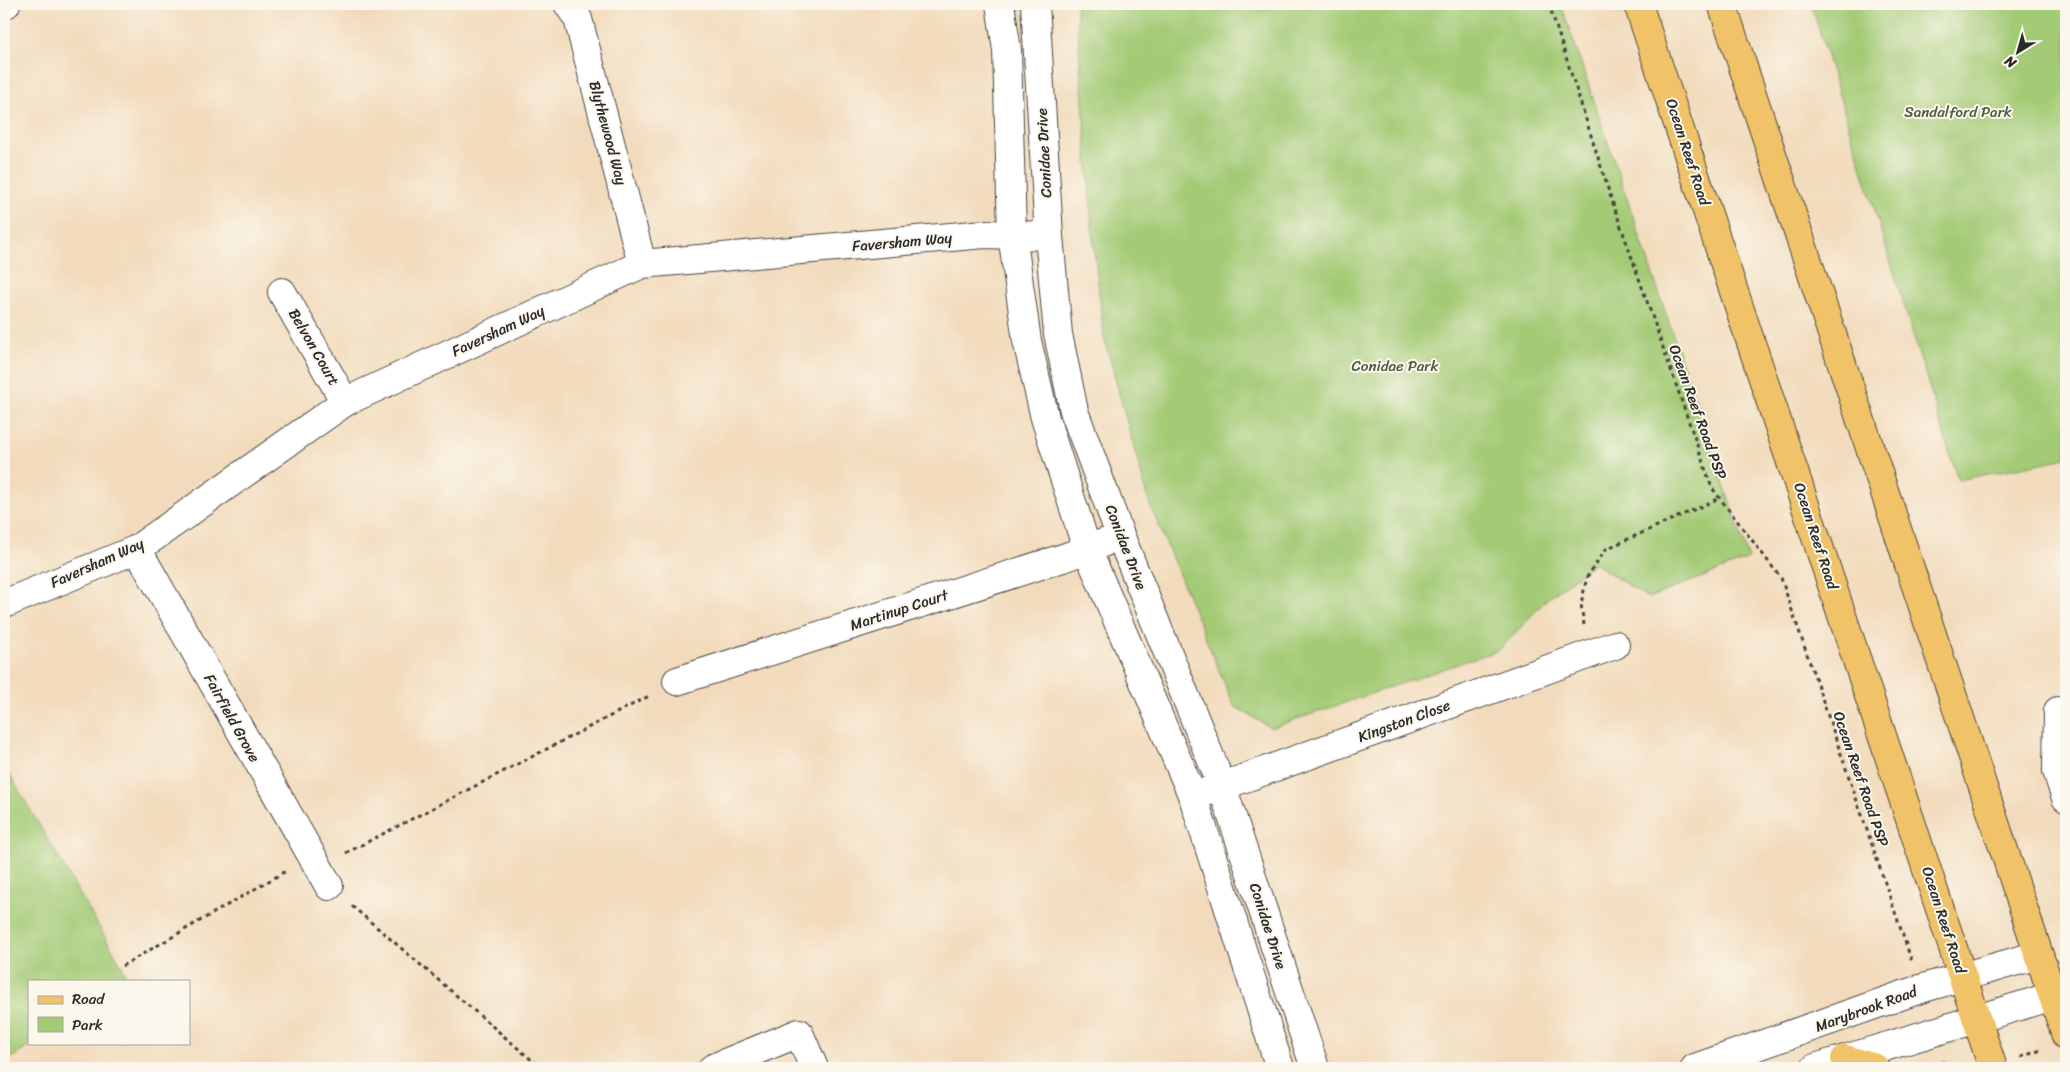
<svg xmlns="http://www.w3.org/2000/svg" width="2070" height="1072" viewBox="0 0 2070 1072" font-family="Sriracha,sans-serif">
<rect width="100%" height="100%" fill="#fbf7ec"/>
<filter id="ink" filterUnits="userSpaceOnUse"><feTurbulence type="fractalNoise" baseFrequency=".02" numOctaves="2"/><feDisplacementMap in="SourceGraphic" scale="10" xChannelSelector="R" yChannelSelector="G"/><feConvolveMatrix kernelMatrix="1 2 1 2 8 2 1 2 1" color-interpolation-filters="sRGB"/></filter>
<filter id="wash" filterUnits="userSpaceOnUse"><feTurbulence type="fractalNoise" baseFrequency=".0096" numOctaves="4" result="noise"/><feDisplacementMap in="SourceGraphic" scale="20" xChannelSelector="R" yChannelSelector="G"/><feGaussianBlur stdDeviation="1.12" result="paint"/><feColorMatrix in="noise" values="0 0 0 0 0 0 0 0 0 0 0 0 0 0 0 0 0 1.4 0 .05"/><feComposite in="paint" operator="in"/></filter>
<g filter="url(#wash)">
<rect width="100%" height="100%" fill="#f2dbbc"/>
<g fill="#a3ca75" stroke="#677a50">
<path d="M1076 4H1561L1749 559 1648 598 1594 563 1548 598 1499 650 1271 728 1234 706 1148 500 1104 337 1092 227Z"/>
<path d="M1811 4H2066V458L1958 480Z"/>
<path d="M4 765 122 966 128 981H29V1043H34L4 1063Z"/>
</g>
</g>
<g filter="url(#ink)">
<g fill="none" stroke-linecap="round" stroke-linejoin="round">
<defs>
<g id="minor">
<path d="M568 4 578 19 642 264"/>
<path d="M1000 4 1007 50 1012 234 1027 341 1045 418 1087 549 1193 797 1280 1068"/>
<path d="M1035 4 1049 236 1058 334 1074 411 1120 535 1222 786 1315 1068"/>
<path d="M4 5 6 4"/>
<path d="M282 292 345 402"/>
<path d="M137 549 329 886"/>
<path d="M4 604 137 549 345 402 642 264 985 234 1049 236"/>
<path d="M677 681 1066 557 1103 543"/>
<path d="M2058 711 2057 771 2066 798"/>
<path d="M1206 792 1615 645"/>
<path d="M713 1068 799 1033 814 1068"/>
<path d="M1695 1068 1920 989 2038 955"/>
<path d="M1815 1068 2053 996"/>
</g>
<g id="major">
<path d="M1638 4 1993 1068"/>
<path d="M1722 4 2066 1036"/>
<path d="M1845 1059 1875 1068"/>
</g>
</defs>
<use href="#minor" stroke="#494541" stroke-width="30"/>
<use href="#major" stroke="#494541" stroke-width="30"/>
<g stroke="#494541" stroke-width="3" stroke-dasharray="4 4" stroke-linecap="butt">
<path d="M1549 4 1611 198 1712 488 1781 578 1912 962"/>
<path d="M1584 625 1581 604 1587 577 1606 549 1720 498"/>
<path d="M346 853 651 695"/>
<path d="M352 906 541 1068"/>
<path d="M122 966 286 871"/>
<path d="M2021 1057 2041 1050"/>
<path d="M1942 1061 1945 1068"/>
</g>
<use href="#minor" stroke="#fff" stroke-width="28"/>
<use href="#major" stroke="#f1c369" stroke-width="28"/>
</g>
</g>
<g text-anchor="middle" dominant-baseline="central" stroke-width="4" stroke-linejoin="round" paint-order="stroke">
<g font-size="15" fill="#4f5b41" stroke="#fbf7ec">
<text x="1958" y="112">Sandalford Park</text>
<text x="1395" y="366">Conidae Park</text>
</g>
<g font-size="15" fill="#2b2b2b" stroke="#fbf7ec">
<text transform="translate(608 133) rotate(75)">Blythewood Way</text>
<text transform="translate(1688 152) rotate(72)">Ocean Reef Road</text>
<text transform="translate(1044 153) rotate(-93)">Conidae Drive</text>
<text transform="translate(902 242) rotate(-5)">Faversham Way</text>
<text transform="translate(498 331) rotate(-25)">Faversham Way</text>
<text transform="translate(314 347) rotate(60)">Belvon Court</text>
<text transform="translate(1698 412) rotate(70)">Ocean Reef Road PSP</text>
<text transform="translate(1816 536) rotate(72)">Ocean Reef Road</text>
<text transform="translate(1126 547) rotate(69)">Conidae Drive</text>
<text transform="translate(97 563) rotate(-24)">Faversham Way</text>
<text transform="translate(899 610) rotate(-18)">Martinup Court</text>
<text transform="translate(232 718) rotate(61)">Fairfield Grove</text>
<text transform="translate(1404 721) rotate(-20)">Kingston Close</text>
<text transform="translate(1861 779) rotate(71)">Ocean Reef Road PSP</text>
<text transform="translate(1944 920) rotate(72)">Ocean Reef Road</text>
<text transform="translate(1268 926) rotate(72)">Conidae Drive</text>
<text transform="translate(1866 1009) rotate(-20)">Marybrook Road</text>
</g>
</g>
<rect width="2070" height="1072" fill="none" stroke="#fbf7ec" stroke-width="20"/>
<rect x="28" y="980" width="162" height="65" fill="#fbf7ec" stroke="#a8a59f"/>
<rect x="38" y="996" width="25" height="8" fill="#f1c369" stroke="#a8a59f"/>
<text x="72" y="1004" font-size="15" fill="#2b2b2b">Road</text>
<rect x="38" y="1017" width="25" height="15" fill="#a3ca75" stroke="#a8a59f"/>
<text x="72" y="1030" font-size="15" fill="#2b2b2b">Park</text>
<g transform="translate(2018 52) rotate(217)" stroke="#fbf7ec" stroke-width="4" paint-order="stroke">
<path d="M0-4L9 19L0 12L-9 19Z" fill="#2b2b2b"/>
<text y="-8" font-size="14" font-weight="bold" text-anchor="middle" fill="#2b2b2b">N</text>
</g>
</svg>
